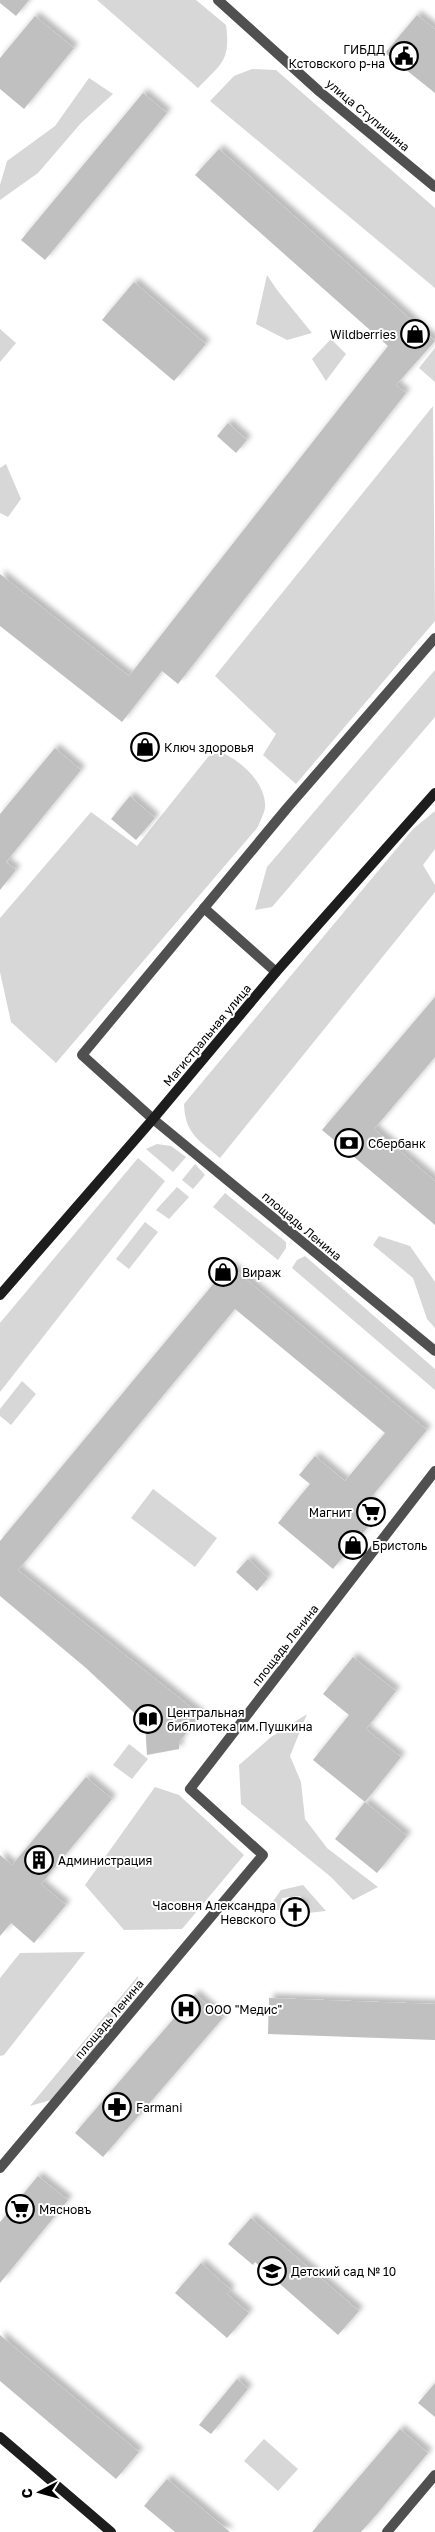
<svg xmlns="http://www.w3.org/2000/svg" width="435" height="2532" viewBox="0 0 435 2532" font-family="'Golos Text',sans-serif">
<defs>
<filter id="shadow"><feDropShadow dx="4.5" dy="-4.5" stdDeviation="2.5" flood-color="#0004"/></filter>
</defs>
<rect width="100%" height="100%" fill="#fff"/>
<g fill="#d7d7d7">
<path d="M97 0H196L226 25C231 61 221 64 198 88Z"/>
<path d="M252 69 276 70 435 208V288L210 101 234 76Z"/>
<path d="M89 78 113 94 81 123 38 173 0 200V185L7 161 55 126Z"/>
<path d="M267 275 277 290 312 333 287 340 256 324Z"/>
<path d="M0 329 16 343 0 362Z"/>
<path d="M331 339 346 354 326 381 312 359Z"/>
<path d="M435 348V382L419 368Z"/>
<path d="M433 406 435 621 296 784 263 755 276 734 215 676Z"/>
<path d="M6 464 21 499 8 517 0 513V468Z"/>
<path d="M435 670V717L272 907 255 910 267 867Z"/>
<path d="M216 750C238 758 267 782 265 808 264 814 260 821 258 827L56 1063 11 1022 0 972V918L91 812 137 846 208 757Z"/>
<path d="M435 811V849L423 865 435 885V892L220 1158C199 1140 185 1134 184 1104L413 829Z"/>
<path d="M157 1144 171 1146 186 1157 173 1172 146 1149Z"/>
<path d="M138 1158 165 1181 0 1392V1323Z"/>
<path d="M195 1164 205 1175 193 1189 182 1180Z"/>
<path d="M177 1187 189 1197 169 1219 156 1210Z"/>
<path d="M225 1193 286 1242V1248L278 1260 213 1207Z"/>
<path d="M145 1222 158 1232 129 1269 116 1259Z"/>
<path d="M379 1236 410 1246 435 1282V1328L427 1319 413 1278 373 1245Z"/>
<path d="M305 1256 435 1369V1390L292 1268 297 1260Z"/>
<path d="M22 1381 36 1394 11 1425 0 1416V1409Z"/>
<path d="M153 1489 217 1538 195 1567 131 1518Z"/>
<path d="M307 1714 290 1756 301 1782 305 1819 327 1848 378 1887 353 1900 331 1877 241 1804 239 1765 271 1737Z"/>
<path d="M129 1744 148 1759 132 1779 113 1765Z"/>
<path d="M155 1787 179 1795 244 1855 182 1929 124 1930 85 1885Z"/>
<path d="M303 1885 326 1911 308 1913 306 1904 300 1896 282 1898 279 1910 266 1911 281 1890Z"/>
<path d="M85 1952 4 2055 0 2056V1978L20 1953Z"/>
<path d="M138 1976V1994L51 2100 30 2106Z"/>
<path d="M264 2439 298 2469 278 2491 244 2461Z"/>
</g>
<g fill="#c0c0c0" filter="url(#shadow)">
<path d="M0 0H29L16 16 0 3Z"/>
<path d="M417 15 435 29V93L385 53Z"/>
<path d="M35 16 74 48 24 109 0 89V58Z"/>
<path d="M143 93 167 113 45 260 21 240Z"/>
<path d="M219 149 435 341 396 385 406 393 178 684 162 671 122 722 0 626V574L129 676 388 346 195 175Z"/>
<path d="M134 282 206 344 174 381 102 320Z"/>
<path d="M228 423 247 440 236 453 217 436Z"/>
<path d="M55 748 81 770 6 862 16 870 0 890V814Z"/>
<path d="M130 796 155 818 136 840 111 819Z"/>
<path d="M435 997V1057L374 1129 435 1181V1225L322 1130Z"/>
<path d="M229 1265 427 1430 368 1501 381 1511 333 1569 278 1523 310 1484 299 1475 315 1456 345 1481 385 1433 235 1309 18 1570 201 1715 179 1742V1749L147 1755 145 1723 86 1668 0 1596V1541Z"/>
<path d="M248 1559 268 1578 257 1591 236 1572Z"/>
<path d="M353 1657 396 1691 366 1729 401 1757 365 1802 313 1760 349 1715 323 1694Z"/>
<path d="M86 1777 112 1799 41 1884 66 1905 34 1943 11 1923 0 1936V1855L12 1865Z"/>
<path d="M365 1802 407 1836 377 1873 335 1839Z"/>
<path d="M289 1904H302L301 1919H288Z"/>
<path d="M195 1994 223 2018 103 2157 75 2133Z"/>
<path d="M269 1998 435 2004V2040L268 2034Z"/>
<path d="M38 2176 68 2200 0 2283V2222Z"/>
<path d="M251 2218 359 2311 338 2335 255 2262 253 2265 228 2244Z"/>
<path d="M201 2263 231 2290 227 2294 249 2313 227 2338 175 2293Z"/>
<path d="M0 2335 139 2452 116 2479 0 2381Z"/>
<path d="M237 2379 248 2389 211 2434 199 2425Z"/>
<path d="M435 2383V2417L418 2403Z"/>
<path d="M400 2429 428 2453 377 2514 361 2532H312Z"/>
<path d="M167 2479 230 2532H175L144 2506Z"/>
</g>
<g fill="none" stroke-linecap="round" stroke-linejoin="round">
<g stroke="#505050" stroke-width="10">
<path d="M218 0 320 92 435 187"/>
<path d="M435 638 288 807 82 1055 153 1119 435 1351"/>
<path d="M204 908 276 972"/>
<path d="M0 2168 263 1855 190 1789 435 1471"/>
<path d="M387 2532 435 2475"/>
</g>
<g stroke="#1d1d1d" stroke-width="10">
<path d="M0 1295 153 1119 276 972 435 793"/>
<path d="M0 2437 111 2532"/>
</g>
</g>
<defs>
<symbol id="civic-ring" viewBox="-11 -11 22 22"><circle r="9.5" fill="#fff" stroke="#000" stroke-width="1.5"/><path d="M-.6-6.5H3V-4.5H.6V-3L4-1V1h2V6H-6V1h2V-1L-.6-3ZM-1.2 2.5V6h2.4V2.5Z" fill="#000"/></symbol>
<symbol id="shop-ring" viewBox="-11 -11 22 22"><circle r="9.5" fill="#fff" stroke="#000" stroke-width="1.5"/><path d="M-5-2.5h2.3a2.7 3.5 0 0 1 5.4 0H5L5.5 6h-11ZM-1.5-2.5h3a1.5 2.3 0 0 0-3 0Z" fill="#000"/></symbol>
<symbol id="bank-ring" viewBox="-11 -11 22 22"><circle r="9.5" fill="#fff" stroke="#000" stroke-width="1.5"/><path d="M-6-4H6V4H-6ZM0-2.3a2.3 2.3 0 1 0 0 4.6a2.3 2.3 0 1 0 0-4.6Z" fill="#000"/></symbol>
<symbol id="supermarket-ring" viewBox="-11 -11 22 22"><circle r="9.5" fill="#fff" stroke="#000" stroke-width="1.5"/><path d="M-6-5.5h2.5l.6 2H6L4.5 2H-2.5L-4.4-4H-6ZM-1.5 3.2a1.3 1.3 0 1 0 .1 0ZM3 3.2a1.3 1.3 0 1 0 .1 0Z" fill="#000"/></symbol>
<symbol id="library-ring" viewBox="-11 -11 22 22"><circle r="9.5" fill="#fff" stroke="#000" stroke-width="1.5"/><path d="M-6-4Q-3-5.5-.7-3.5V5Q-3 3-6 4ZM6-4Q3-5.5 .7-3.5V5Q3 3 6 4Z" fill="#000"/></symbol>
<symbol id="building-ring" viewBox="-11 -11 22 22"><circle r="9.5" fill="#fff" stroke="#000" stroke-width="1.5"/><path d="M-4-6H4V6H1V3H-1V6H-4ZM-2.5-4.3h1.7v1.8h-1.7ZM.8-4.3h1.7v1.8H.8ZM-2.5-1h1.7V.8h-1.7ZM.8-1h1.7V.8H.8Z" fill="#000"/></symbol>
<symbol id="church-ring" viewBox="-11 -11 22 22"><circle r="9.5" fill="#fff" stroke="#000" stroke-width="1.5"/><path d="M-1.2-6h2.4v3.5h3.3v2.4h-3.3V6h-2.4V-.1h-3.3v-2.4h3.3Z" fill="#000"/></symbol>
<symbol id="hospital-ring" viewBox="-11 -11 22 22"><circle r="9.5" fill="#fff" stroke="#000" stroke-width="1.5"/><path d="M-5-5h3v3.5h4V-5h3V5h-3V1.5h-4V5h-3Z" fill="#000"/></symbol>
<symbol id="pharmacy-ring" viewBox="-11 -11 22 22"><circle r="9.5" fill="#fff" stroke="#000" stroke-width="1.5"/><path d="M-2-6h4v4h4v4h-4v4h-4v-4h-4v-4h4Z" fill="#000"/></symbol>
<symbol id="school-ring" viewBox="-11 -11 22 22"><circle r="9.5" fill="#fff" stroke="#000" stroke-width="1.5"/><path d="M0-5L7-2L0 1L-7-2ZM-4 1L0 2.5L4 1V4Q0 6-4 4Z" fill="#000"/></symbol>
</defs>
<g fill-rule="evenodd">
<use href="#civic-ring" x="388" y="40" width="32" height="32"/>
<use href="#shop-ring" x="399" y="318" width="32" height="32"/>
<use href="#shop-ring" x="129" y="731" width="32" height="32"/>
<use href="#bank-ring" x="333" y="1127" width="32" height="32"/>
<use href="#shop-ring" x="207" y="1256" width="32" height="32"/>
<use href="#supermarket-ring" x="355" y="1496" width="32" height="32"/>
<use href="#shop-ring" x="337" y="1529" width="32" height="32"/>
<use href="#library-ring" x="132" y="1703" width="32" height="32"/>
<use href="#building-ring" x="23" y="1844" width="32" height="32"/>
<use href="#church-ring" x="279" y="1896" width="32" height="32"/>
<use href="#hospital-ring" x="170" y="1993" width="32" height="32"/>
<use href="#pharmacy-ring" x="101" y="2091" width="32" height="32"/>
<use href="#supermarket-ring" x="4" y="2193" width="32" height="32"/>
<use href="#school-ring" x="256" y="2255" width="32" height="32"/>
</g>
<g text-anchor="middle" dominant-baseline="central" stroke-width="4" stroke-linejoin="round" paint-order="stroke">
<g font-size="12" fill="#000" stroke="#fff" text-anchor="start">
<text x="385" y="49" text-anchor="end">ГИБДД<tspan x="385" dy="14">Кстовского р-на</tspan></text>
<text x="396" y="334" text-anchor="end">Wildberries</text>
<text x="164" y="747">Ключ здоровья</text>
<text x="368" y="1143">Сбербанк</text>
<text x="242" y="1272">Вираж</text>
<text x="352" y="1512" text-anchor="end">Магнит</text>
<text x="372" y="1545">Бристоль</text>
<text x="167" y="1712">Центральная<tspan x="167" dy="14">библиотека им.Пушкина</tspan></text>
<text x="58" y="1860">Администрация</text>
<text x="276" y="1905" text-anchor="end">Часовня Александра<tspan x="276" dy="14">Невского</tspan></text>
<text x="205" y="2009">ООО "Медис"</text>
<text x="136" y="2107">Farmani</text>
<text x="39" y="2209">Мясновъ</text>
<text x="291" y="2271">Детский сад № 10</text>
</g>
<g font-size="12" fill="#000" stroke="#fff">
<text transform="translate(368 115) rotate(40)">улица Ступишина</text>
<text transform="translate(207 1035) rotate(-50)">Магистральная улица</text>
<text transform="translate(302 1226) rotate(40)">площадь Ленина</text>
<text transform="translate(285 1645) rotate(-52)">площадь Ленина</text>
<text transform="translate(109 2019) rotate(-50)">площадь Ленина</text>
</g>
</g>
<g transform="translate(40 2492) rotate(264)" stroke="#ffffff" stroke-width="4" paint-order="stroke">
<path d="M0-4L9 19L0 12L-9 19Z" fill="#000000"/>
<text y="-8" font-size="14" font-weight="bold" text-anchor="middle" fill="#000000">С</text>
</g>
</svg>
